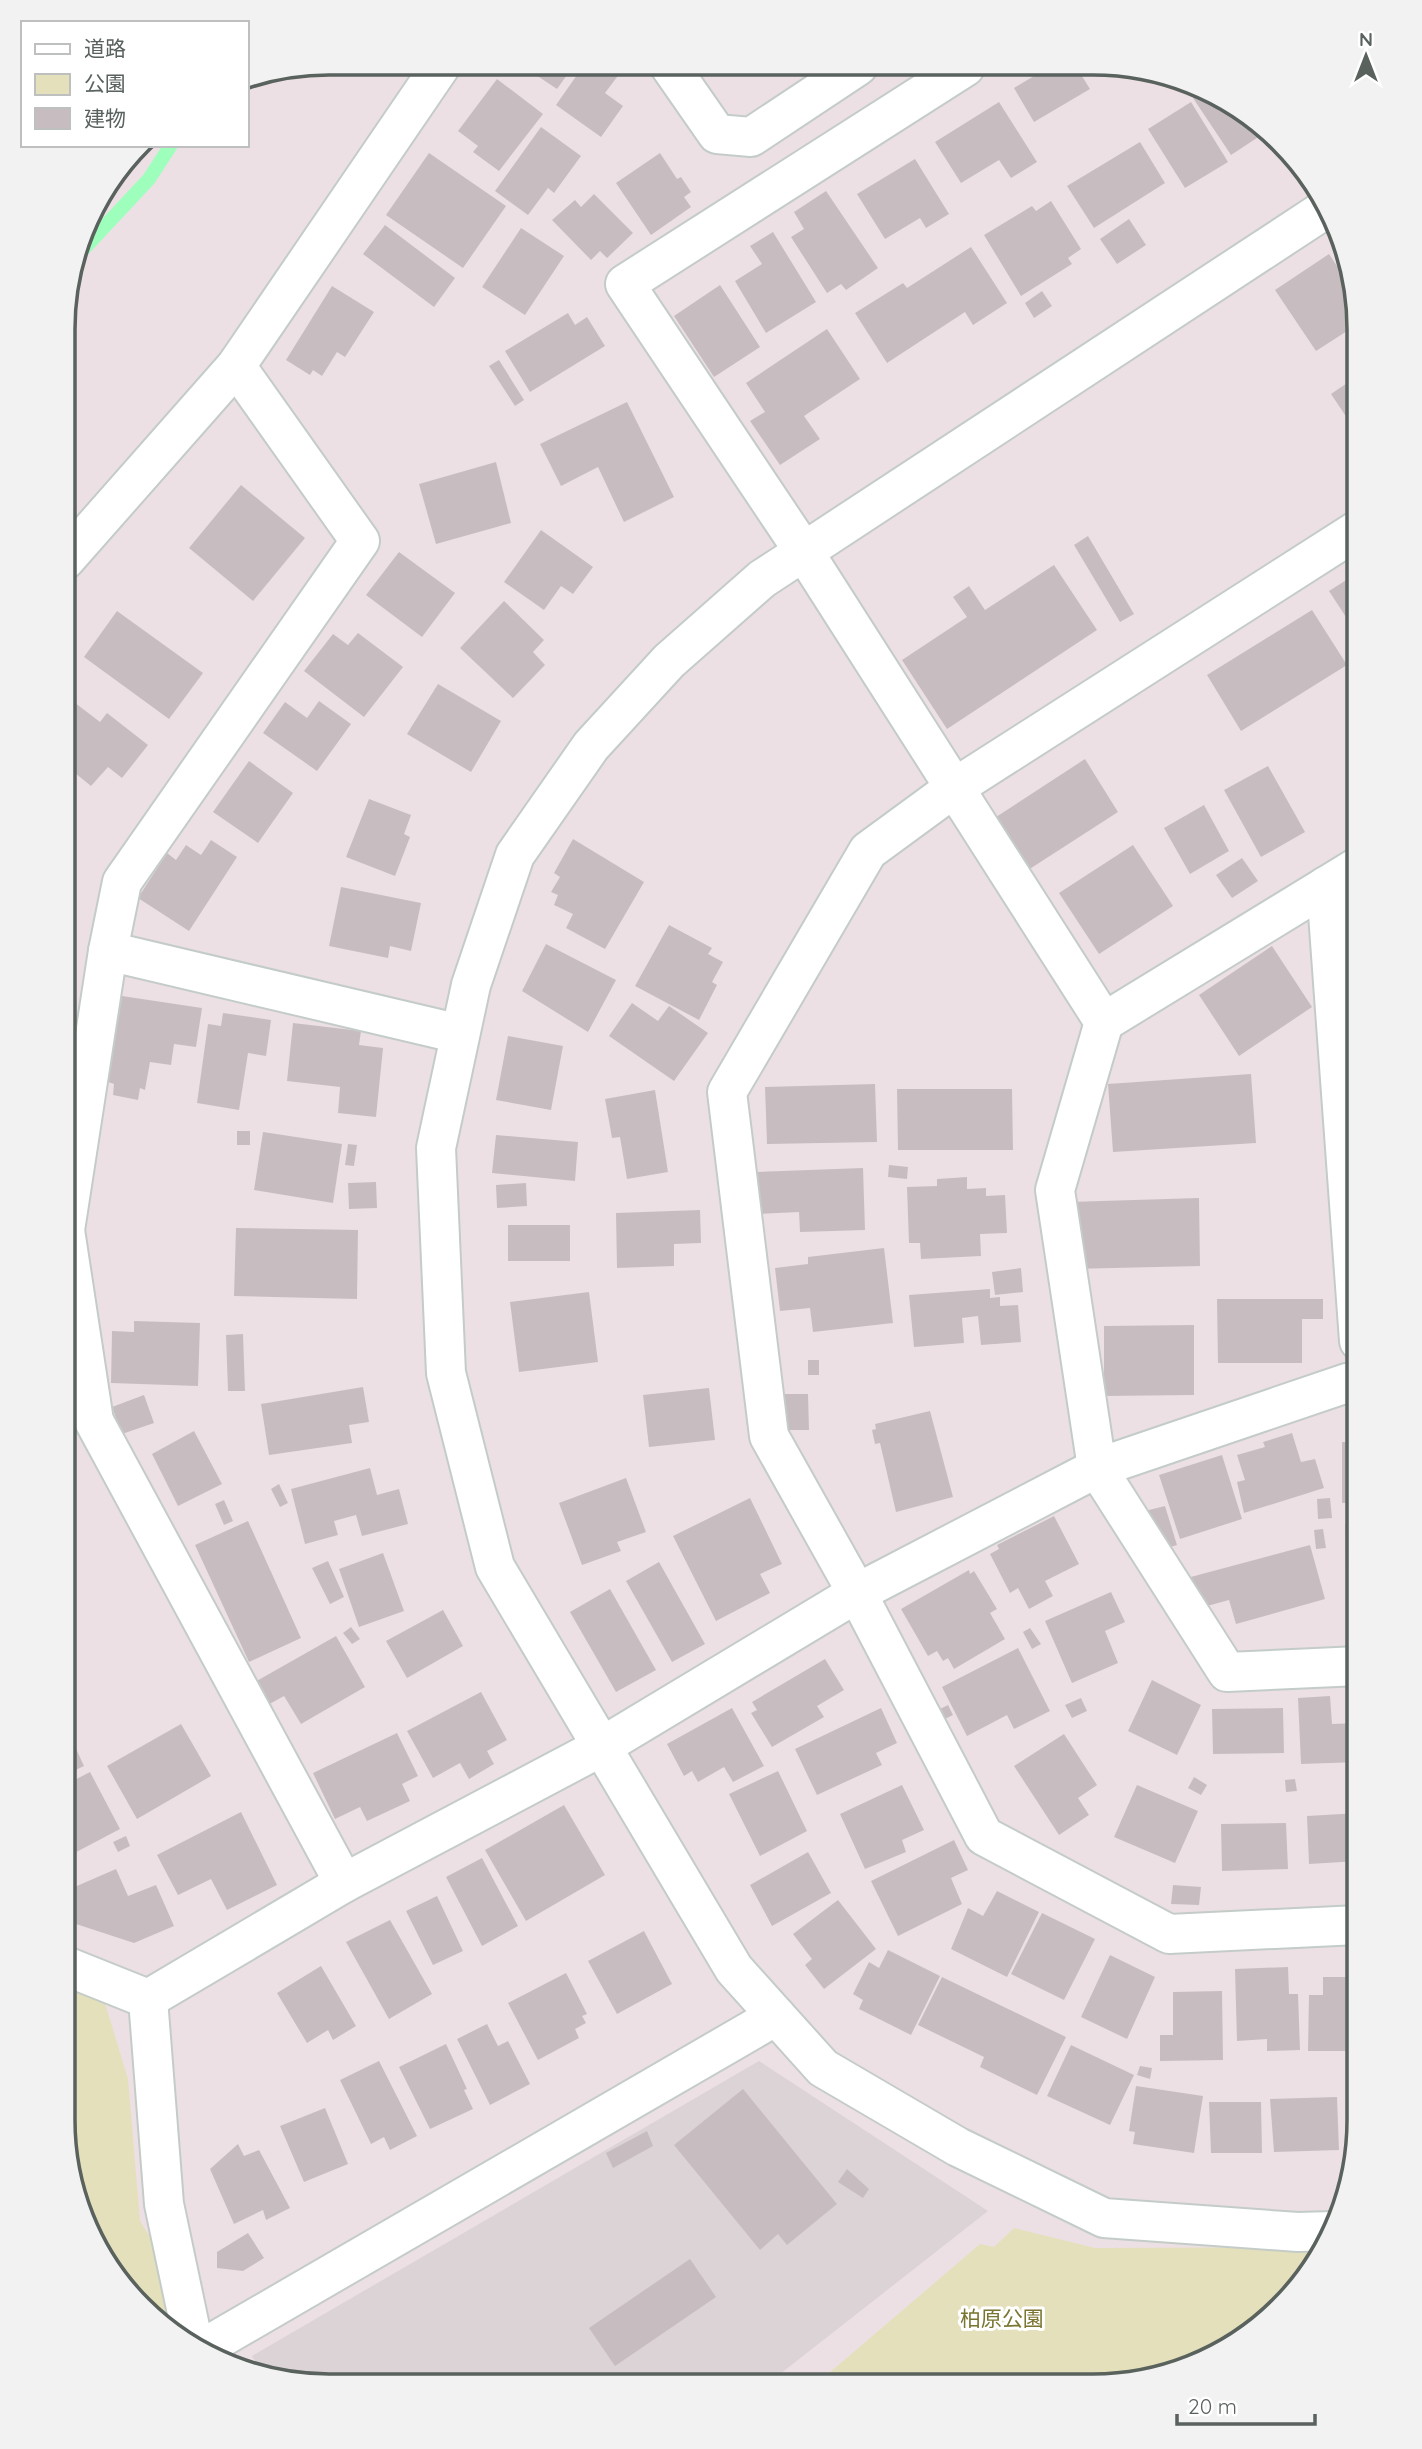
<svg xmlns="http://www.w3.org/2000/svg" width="1422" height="2449" viewBox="0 0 1422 2449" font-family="Quicksand,'Noto Sans JP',sans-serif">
<rect width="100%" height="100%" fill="#ece0e5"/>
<path fill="#dbd3d6" d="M759 2061 988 2211 766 2385 294 2384 264 2375 252 2356Z"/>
<g fill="#e5e0bc">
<path d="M1359 888V1031L1347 895Z"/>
<path d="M63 1932 98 1980 128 2079 140 2221 231 2366 167 2331 118 2281 77 2206 63 2119Z"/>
<path d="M1014 2228 1095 2248 1324 2247 1304 2281 1254 2331 1179 2372 1092 2386 815 2385 980 2244 994 2247Z"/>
</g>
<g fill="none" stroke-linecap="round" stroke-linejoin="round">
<path stroke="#9effbc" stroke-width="14" d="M78 255 149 179 171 145"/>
</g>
<g fill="#c7bdc1">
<path d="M544 64H565L574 65 557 89 536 75Z"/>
<path d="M584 65H626L605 93 623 106 601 137 556 105Z"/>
<path d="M1049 67 1077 68 1090 89 1034 122 1014 88Z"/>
<path d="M1118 68H1134L1123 75Z"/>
<path d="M497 79 543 114 499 171 473 152 478 146 458 131Z"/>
<path d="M1206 89 1210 90 1269 130 1231 155 1193 98Z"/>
<path d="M999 102 1037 162 1011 178 999 160 961 183 935 142Z"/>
<path d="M1191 102 1228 162 1185 188 1148 129Z"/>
<path d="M541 127 581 156 554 193 548 188 528 215 495 191Z"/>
<path d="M1140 142 1165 183 1094 228 1067 186Z"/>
<path d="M429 153 506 206 463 268 386 215Z"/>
<path d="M660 153 677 179 681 177 691 192 684 197 691 207 651 235 616 183Z"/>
<path d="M915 159 949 214 926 228 920 218 885 239 857 194Z"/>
<path d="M826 191 878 268 846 290 841 284 827 293 791 237 804 229 794 212Z"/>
<path d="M594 194 633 233 607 258 600 251 591 260 552 220 575 200 581 207Z"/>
<path d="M1051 201 1081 249 1068 258 1072 264 1021 296 984 235 1032 206 1036 211Z"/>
<path d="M1129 219 1146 245 1117 264 1100 239Z"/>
<path d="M385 225 455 278 434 307 363 254Z"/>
<path d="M521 228 564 256 525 315 482 287Z"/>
<path d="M773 232 816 302 766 333 735 281 762 264 750 246Z"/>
<path d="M971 247 1007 303 973 325 965 312 887 363 855 313 903 283 907 288Z"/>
<path d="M1329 254 1352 289 1358 324 1316 351 1275 290Z"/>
<path d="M720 285 760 347 714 377 674 316Z"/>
<path d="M332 286 374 312 345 357 337 352 322 376 313 370 310 375 286 360Z"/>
<path d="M1042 291 1052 306 1034 318 1025 303Z"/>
<path d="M568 313 575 325 587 317 605 346 530 392 505 351Z"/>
<path d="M827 329 860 379 804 416 820 439 780 465 750 421 765 412 746 383Z"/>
<path d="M499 360 524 400 515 406 489 366Z"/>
<path d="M1359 375V436L1331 394Z"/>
<path d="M627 402 674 497 624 522 598 467 561 486 540 444Z"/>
<path d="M496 462 511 523 436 544 419 484Z"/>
<path d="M241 485 305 538 253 601 189 548Z"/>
<path d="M541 530 593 567 573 594 561 586 544 610 504 582Z"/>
<path d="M1088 536 1134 614 1120 622 1074 545Z"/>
<path d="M399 552 455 593 422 637 366 595Z"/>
<path d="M1054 565 1097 630 947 729 902 660 967 617 953 597 969 586 985 610Z"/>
<path d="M1359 572V637L1329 591Z"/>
<path d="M504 601 544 640 533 652 545 665 513 698 460 648Z"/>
<path d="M1312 610 1347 665 1241 731 1207 675Z"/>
<path d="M117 611 203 673 169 719 84 657Z"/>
<path d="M358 633 403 667 364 717 304 671 333 634 348 645Z"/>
<path d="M438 684 501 721 471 772 407 734Z"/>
<path d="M70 699 100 722 107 713 148 745 122 778 108 767 91 786 65 765V706Z"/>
<path d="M319 701 351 724 317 771 263 733 285 702 307 718Z"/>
<path d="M1085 759 1118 812 1025 872 990 821Z"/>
<path d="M249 761 293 793 258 843 213 812Z"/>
<path d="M1268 766 1305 832 1261 857 1224 790Z"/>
<path d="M369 799 411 815 404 834 410 837 395 876 346 857Z"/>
<path d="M1204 805 1229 851 1190 874 1164 828Z"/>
<path d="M573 839 644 882 605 949 566 928 573 914 554 905 558 895 551 892 560 877 554 873Z"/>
<path d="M211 840 237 857 189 931 138 898 167 853 176 860 186 845 201 855Z"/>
<path d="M1133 845 1173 906 1099 954 1059 893Z"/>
<path d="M1242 858 1258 881 1232 898 1216 875Z"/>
<path d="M341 887 421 903 411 951 390 946 388 958 329 946Z"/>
<path d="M669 925 712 948 708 954 723 962 712 982 717 985 699 1020 635 986Z"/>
<path d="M546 944 616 980 588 1032 522 991Z"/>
<path d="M1272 946 1312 1007 1239 1056 1199 995Z"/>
<path d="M122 996 202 1008 196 1047 174 1044 171 1065 150 1062 145 1090 140 1088 138 1100 113 1095 114 1084 108 1082Z"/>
<path d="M632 1003 658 1021 669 1006 708 1033 674 1081 609 1036Z"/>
<path d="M223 1013 271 1020 266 1056 248 1053 239 1110 197 1103 208 1024 221 1026Z"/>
<path d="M293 1023 361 1031 359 1045 383 1048 376 1117 338 1113 340 1087 287 1081Z"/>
<path d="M508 1036 563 1046 551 1110 496 1100Z"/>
<path d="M1251 1074 1256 1143 1113 1152 1108 1084Z"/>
<path d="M875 1084 877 1142 767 1144 765 1087Z"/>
<path d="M897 1089H1012L1013 1150H898Z"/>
<path d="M655 1090 668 1172 627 1179 620 1137 612 1138 605 1099Z"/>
<rect x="237" y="1131" width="13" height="14"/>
<path d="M263 1132 342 1144 333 1203 254 1190Z"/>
<path d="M496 1135 578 1142 575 1181 492 1173Z"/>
<path d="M348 1144 357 1145 354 1166 345 1165Z"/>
<path d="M889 1165 908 1167 907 1179 888 1177Z"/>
<path d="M863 1168 865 1230 800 1232 799 1212 759 1214 758 1172Z"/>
<path d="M967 1177V1189L986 1188V1196L1005 1195 1007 1233 980 1234 981 1256 921 1259 920 1243H909L907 1187 937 1186V1179Z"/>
<path d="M376 1182 377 1208 349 1209 348 1183Z"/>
<path d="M526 1183 527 1206 497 1208 496 1185Z"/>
<path d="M1199 1198 1200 1266 1070 1269 1069 1202Z"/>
<path d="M700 1210 701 1243 674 1244V1266L617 1268 616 1213Z"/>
<rect x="508" y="1225" width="62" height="36"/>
<path d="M236 1228 358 1230 357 1299 234 1296Z"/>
<path d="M884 1248 893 1323 813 1332 810 1308 780 1311 775 1268 808 1264V1257Z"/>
<path d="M1021 1268 1023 1292 995 1295 992 1272Z"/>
<path d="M990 1289V1298L1000 1297V1306L1018 1305 1021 1342 981 1345 978 1316 962 1318 964 1343 914 1347 909 1295Z"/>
<path d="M589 1292 598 1362 519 1372 510 1302Z"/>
<path d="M1217 1299H1323V1319H1302V1363H1218Z"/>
<path d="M134 1321 200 1323 198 1386 111 1383 112 1331 134 1332Z"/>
<path d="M1194 1325V1395L1104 1396V1326Z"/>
<path d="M243 1334 245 1391H228L226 1335Z"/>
<rect x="808" y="1360" width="11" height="15"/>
<path d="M363 1387 369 1422 349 1425 352 1443 269 1455 261 1404Z"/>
<path d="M709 1388 715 1440 649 1447 643 1395Z"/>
<path d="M780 1394H808L809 1430H781Z"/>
<path d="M144 1395 154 1423 122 1434 112 1407Z"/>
<path d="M930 1411 953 1497 896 1512 880 1443 875 1444 872 1430 876 1429 875 1424Z"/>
<path d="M194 1431 222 1484 178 1506 152 1454Z"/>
<path d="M1292 1433 1301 1462 1315 1459 1324 1488 1244 1513 1237 1482 1245 1480 1237 1455 1265 1447 1263 1442Z"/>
<rect x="1342" y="1442" width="17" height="61"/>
<path d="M1222 1455 1242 1519 1180 1539 1159 1475Z"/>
<path d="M370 1468 377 1495 399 1489 408 1524 362 1536 356 1515 334 1521 338 1535 305 1544 291 1489Z"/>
<path d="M626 1478 646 1532 617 1542 621 1551 582 1565 559 1503Z"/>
<path d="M279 1484 288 1503 280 1507 271 1489Z"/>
<path d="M750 1498 782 1564 760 1574 770 1593 716 1621 673 1536Z"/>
<path d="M1330 1498 1332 1518 1318 1519 1317 1499Z"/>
<path d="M224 1500 233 1521 224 1525 215 1504Z"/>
<path d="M1165 1506 1177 1545 1157 1551 1145 1511Z"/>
<path d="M1054 1516 1079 1564 1045 1581 1053 1596 1029 1609 1018 1588 1010 1593 990 1554 999 1549 997 1545Z"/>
<path d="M248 1521 301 1638 249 1662 195 1545Z"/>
<path d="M1345 1524H1359V1582H1346Z"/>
<path d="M1323 1529 1326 1548 1316 1549 1314 1530Z"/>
<path d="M1310 1545 1325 1599 1236 1624 1229 1600 1196 1609 1187 1578Z"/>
<path d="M383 1553 404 1611 359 1627 339 1569Z"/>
<path d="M328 1561 344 1597 330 1604 312 1568Z"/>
<path d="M659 1562 705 1644 672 1662 626 1581Z"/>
<path d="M969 1570 970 1574 974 1571 997 1609 990 1613 1005 1639 954 1669 948 1658 943 1661 937 1651 928 1656 901 1609Z"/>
<path d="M610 1589 656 1670 616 1692 570 1612Z"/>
<path d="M1111 1592 1125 1622 1105 1631 1118 1663 1072 1683 1045 1621Z"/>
<path d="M443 1610 463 1646 407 1678 386 1641Z"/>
<path d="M351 1627 360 1639 352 1644 343 1633Z"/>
<path d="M1030 1628 1041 1644 1032 1649 1023 1632Z"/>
<path d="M336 1636 365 1687 301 1724 284 1696 266 1706 253 1683Z"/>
<path d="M1018 1648 1050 1711 1014 1729 1007 1715 967 1736 942 1687Z"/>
<path d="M825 1659 844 1690 817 1706 824 1717 772 1747 751 1713 757 1710 752 1702Z"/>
<path d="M1152 1680 1201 1705 1177 1755 1128 1731Z"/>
<path d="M481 1692 507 1740 487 1751 494 1764 469 1779 460 1763 433 1778 407 1731Z"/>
<path d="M1330 1696 1332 1724 1359 1723V1762L1301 1764 1298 1698Z"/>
<path d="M1081 1698 1087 1711 1072 1718 1065 1705Z"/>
<path d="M948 1705 953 1715 941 1721 936 1711Z"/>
<path d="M732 1708 764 1766 733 1782 724 1767 698 1782 692 1771 684 1776 667 1744Z"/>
<path d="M881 1708 897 1743 876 1753 882 1765 817 1795 795 1749Z"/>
<path d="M1283 1708 1284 1753 1213 1754 1212 1709Z"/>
<path d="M181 1724 211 1776 137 1819 107 1766Z"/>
<path d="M397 1733 418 1776 402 1784 410 1801 367 1821 360 1807 335 1819 313 1773Z"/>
<path d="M1064 1734 1097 1785 1078 1798 1089 1815 1059 1835 1014 1766Z"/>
<path d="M72 1740 84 1766 63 1776V1744Z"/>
<path d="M778 1771 807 1831 760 1856 729 1794Z"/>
<path d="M90 1772 120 1829 63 1859V1786Z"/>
<path d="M1194 1777 1207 1785 1201 1795 1188 1788Z"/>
<path d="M1295 1779 1297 1791 1286 1792 1285 1780Z"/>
<path d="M902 1785 924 1830 902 1840 906 1852 865 1869 840 1814Z"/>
<path d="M1137 1785 1198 1811 1175 1863 1114 1837Z"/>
<path d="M564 1805 605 1875 526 1921 485 1850Z"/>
<path d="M241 1812 277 1885 227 1910 211 1879 178 1895 157 1855Z"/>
<path d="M1359 1813 1358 1861 1309 1864 1307 1816Z"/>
<path d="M1286 1823 1288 1869 1222 1871 1221 1824Z"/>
<path d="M126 1836 130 1846 118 1852 113 1842Z"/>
<path d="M954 1840 968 1870 951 1878 962 1904 898 1936 871 1881Z"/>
<path d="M808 1852 831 1893 772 1926 750 1885Z"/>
<path d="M482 1858 518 1926 482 1946 446 1877Z"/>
<path d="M116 1869 128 1896 156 1885 174 1926 134 1943 76 1924 63 1903V1892Z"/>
<path d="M1173 1885 1201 1887 1199 1905 1171 1904Z"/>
<path d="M997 1891 1039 1912 1007 1977 951 1949 968 1908 983 1916Z"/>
<path d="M437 1896 463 1951 433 1965 406 1911Z"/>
<path d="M838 1900 876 1949 824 1989 805 1965 812 1959 793 1934Z"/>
<path d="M1042 1913 1095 1939 1064 2000 1011 1974Z"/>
<path d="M390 1920 432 1994 389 2019 346 1942Z"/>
<path d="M644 1931 672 1984 617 2014 588 1961Z"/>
<path d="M888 1950 940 1976 911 2035 859 2009 863 2000 853 1994 869 1962 879 1968Z"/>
<path d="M1110 1955 1155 1977 1127 2039 1081 2017Z"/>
<path d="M321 1966 356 2026 333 2040 328 2030 307 2043 277 1993Z"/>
<path d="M1288 1967 1289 1994H1298L1300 2050 1267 2051V2039L1237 2041 1235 1969Z"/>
<path d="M566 1973 587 2014 582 2016 586 2023 575 2029 579 2038 538 2060 508 2003Z"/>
<path d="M942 1977 1066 2037 1037 2095 980 2067 984 2057 918 2025Z"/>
<path d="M1323 1977H1358V2051H1308L1309 1995H1323Z"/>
<path d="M1222 1991 1223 2060 1160 2061V2035H1173V1992Z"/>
<path d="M487 2024 498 2046 508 2041 530 2084 490 2105 457 2039Z"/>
<path d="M446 2044 467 2089 464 2090 473 2109 430 2129 399 2067Z"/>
<path d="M1071 2045 1134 2075 1110 2125 1047 2096Z"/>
<path d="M379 2061 417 2136 390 2150 384 2137 371 2144 340 2080Z"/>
<path d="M1140 2066 1152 2068 1150 2079 1137 2075Z"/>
<path d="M1136 2086 1203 2096 1194 2153 1133 2144 1135 2132 1129 2131Z"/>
<path d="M743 2089 837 2204 787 2245 778 2234 760 2250 674 2145Z"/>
<path d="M1337 2097 1339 2150 1274 2152 1270 2099Z"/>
<path d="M1209 2102H1261L1262 2153H1211Z"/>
<path d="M325 2108 348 2164 304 2182 280 2126Z"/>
<path d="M647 2131 653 2146 613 2168 606 2153Z"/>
<path d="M238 2144 244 2156 259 2150 290 2208 266 2220 263 2210 234 2224 210 2169Z"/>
<path d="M847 2169 869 2189 863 2198 838 2182Z"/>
<path d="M248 2233 264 2258 243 2271 217 2268V2252Z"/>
<path d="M690 2259 716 2297 615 2366 589 2328Z"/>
</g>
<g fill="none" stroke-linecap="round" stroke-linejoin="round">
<defs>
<g id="minor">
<path d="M669 65 717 134 751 137 858 66"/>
<path d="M965 67 625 284 804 552 1104 1022"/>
<path d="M1327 208 762 579 669 661 591 746 515 855 471 985 436 1148 446 1373 495 1567 734 1969 823 2068 958 2147 1104 2218 1298 2232 1333 2231"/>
<path d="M236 366 360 541 122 882 108 951 460 1034"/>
<path d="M65 560 236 366 442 64"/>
<path d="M1326 886 1359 1341"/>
<path d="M108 951 65 1230 94 1421 344 1883"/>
<path d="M1359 1666 1227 1672 1097 1468 1055 1190 1104 1022 1359 866"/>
<path d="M1358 1925 1169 1934 984 1836 857 1593 769 1436 727 1092 868 851 954 788 1359 529"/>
<path d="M63 1965 148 1999"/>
<path d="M194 2346 164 2204 148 1999 344 1883 601 1747 857 1593 1097 1468 1347 1383 1359 1382"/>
<path d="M200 2350 776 2016"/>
</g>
</defs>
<use href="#minor" stroke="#c4ccc8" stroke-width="42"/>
<use href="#minor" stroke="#fff" stroke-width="38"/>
</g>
<g text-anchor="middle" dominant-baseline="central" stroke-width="6" stroke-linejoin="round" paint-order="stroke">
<g font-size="21" fill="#7a7530" stroke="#fff">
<text x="1002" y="2318">柏原公園</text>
</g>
</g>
<path d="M0 0H1422V2449H0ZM329 75H1093A254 254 0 0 1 1347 329V2120A254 254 0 0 1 1093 2374H329A254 254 0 0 1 75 2120V329A254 254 0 0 1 329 75Z" fill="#f2f2f2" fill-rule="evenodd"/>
<path fill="none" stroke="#59625d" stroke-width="3.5" d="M329 75H1093A254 254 0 0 1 1347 329V2120A254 254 0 0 1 1093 2374H329A254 254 0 0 1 75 2120V329A254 254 0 0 1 329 75Z"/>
<rect x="21" y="21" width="228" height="126" fill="#ffffff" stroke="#bdc0be" stroke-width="2"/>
<rect x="35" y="44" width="35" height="10" fill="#ffffff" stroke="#bdc0be" stroke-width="2"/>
<text x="84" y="56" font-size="21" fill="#59625d">道路</text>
<rect x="35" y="74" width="35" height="21" fill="#e5e0bc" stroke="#bdc0be" stroke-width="2"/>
<text x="84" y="91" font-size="21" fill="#59625d">公園</text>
<rect x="35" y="108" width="35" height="21" fill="#c7bdc1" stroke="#bdc0be" stroke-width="2"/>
<text x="84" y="126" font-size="21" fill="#59625d">建物</text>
<g transform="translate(1366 56)" stroke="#ffffff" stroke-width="5" paint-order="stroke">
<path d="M0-5L12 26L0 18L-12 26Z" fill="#59625d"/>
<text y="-10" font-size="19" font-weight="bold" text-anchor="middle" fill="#59625d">N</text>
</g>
<path d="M1177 2414v10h138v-10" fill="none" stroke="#59625d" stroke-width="3.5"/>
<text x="1188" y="2414" font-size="21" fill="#59625d" stroke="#ffffff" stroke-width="5" paint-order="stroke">20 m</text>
</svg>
